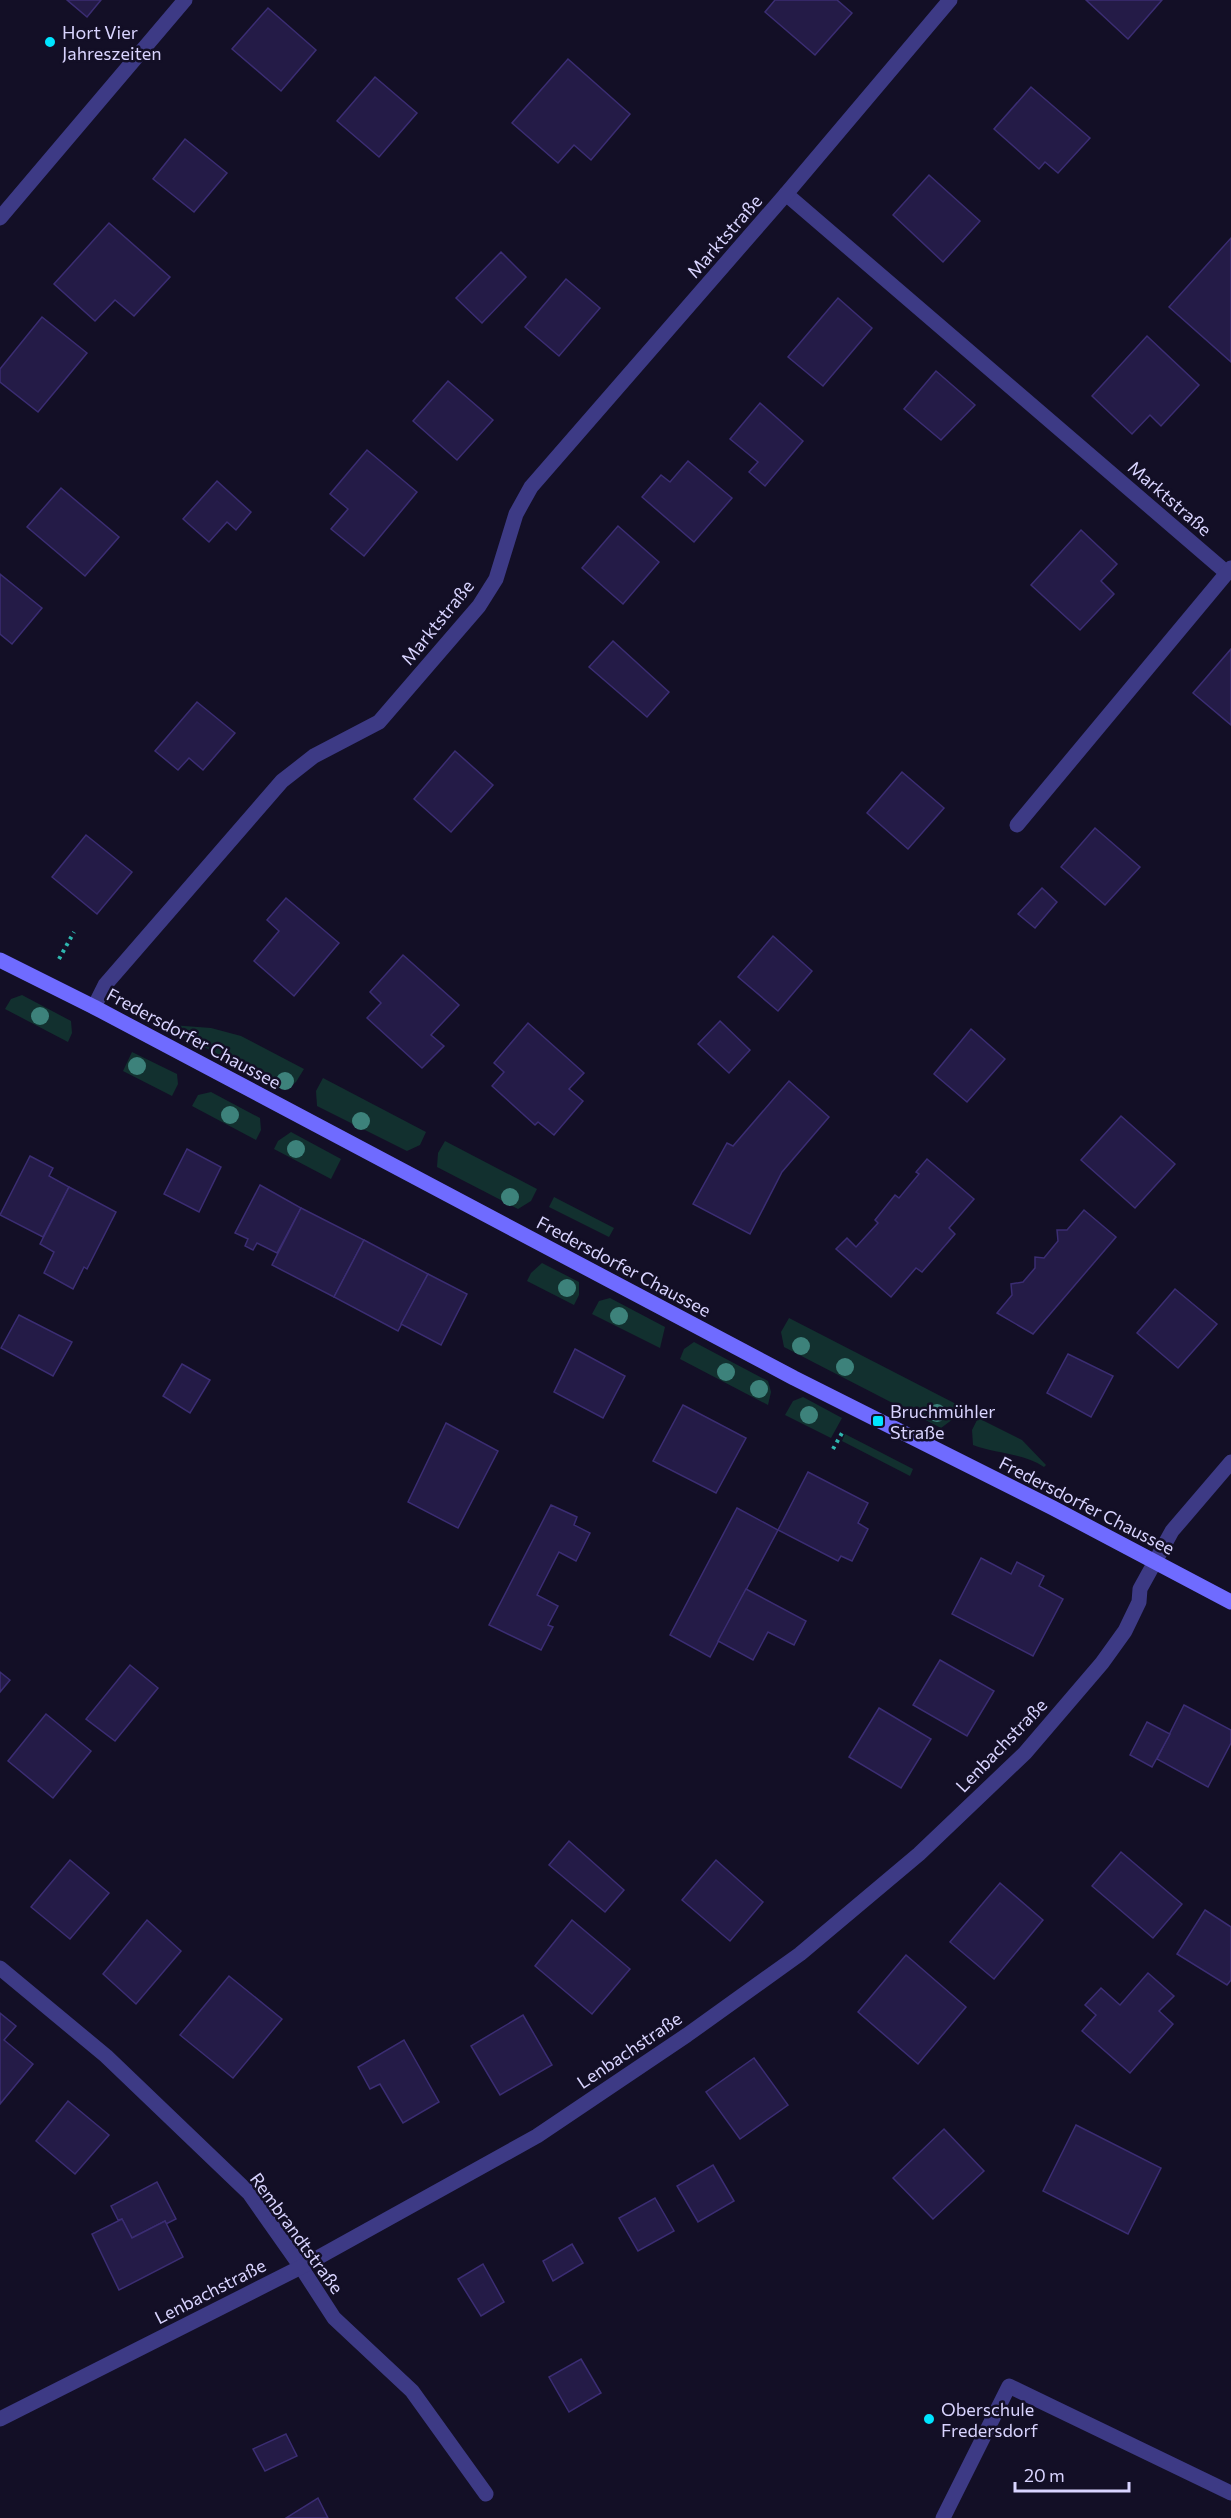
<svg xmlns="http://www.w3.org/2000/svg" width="1231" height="2518" viewBox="0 0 1231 2518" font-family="Commissioner,sans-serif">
<rect width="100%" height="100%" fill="#130f26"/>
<g fill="#12302f">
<path d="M22 995 71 1021 72 1033 68 1042 5 1009 11 999Z"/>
<path d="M171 1025 211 1028 241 1036 304 1069 296 1082 285 1090 170 1029Z"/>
<path d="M132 1052 177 1074 178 1084 172 1096 123 1071Z"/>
<path d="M323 1078 426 1132 420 1145 407 1151 317 1106 316 1091Z"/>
<path d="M211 1092 260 1118 261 1130 256 1140 192 1106 198 1095Z"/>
<path d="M291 1132 341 1159 331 1179 274 1149 278 1141Z"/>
<path d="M445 1141 537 1189 531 1201 518 1209 437 1167 438 1153Z"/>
<path d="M554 1197 614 1228 609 1237 549 1207Z"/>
<path d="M542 1263 579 1282V1295L574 1305 527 1281 531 1273Z"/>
<path d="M610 1298 665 1327 660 1348 592 1314 599 1301Z"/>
<path d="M789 1318 958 1405 953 1419 941 1428 784 1347 781 1332Z"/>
<path d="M694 1342 768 1381 771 1392 768 1405 680 1359 684 1349Z"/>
<path d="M803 1397 842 1418 831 1438 785 1415 793 1401Z"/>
<path d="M978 1418 1022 1440 1046 1465 1044 1467C1023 1453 997 1454 973 1445L972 1430Z"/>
<path d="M845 1434 913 1469 910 1476 842 1441Z"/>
</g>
<g fill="#241b47" stroke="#3b2d73" stroke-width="1.5">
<path d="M67 0H101L87 17Z"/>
<path d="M775 0H837L852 13 815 55 765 12Z"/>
<path d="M1086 0H1162L1128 39Z"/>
<path d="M268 8 316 50 281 91 232 49Z"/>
<path d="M568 59 630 114 591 160 574 145 558 163 512 123Z"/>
<path d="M375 77 417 113 379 157 337 121Z"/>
<path d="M1031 87 1090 138 1058 173 1045 162 1039 169 994 129Z"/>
<path d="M185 139 227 173 194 212 153 179Z"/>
<path d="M929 175 980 221 943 262 893 215Z"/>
<path d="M109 223 170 277 134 316 115 300 95 321 54 284Z"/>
<path d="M1231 238V362L1169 307Z"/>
<path d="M501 252 526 277 482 323 456 298Z"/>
<path d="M566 279 600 308 559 356 525 327Z"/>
<path d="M838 298 872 328 823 386 788 357Z"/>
<path d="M42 317 87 353 38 412 0 382V369Z"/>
<path d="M1147 336 1199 385 1161 426 1150 415 1132 434 1092 396Z"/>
<path d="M936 371 975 405 941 440 904 409Z"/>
<path d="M448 381 493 420 457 460 413 421Z"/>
<path d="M760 403 803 441 765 486 749 472 758 462 730 439Z"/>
<path d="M367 450 417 492 364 556 331 529 348 509 330 494Z"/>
<path d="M688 461 732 498 694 542 642 497 661 475 670 482Z"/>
<path d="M217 481 251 512 236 530 227 522 209 542 183 519Z"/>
<path d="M61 488 119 537 85 576 27 527Z"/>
<path d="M618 526 659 562 623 604 582 568Z"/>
<path d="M1081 530 1117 564 1101 581 1114 594 1080 630 1031 585Z"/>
<path d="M0 574 42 608 12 644 0 634Z"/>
<path d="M613 641 669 692 647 717 589 667Z"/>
<path d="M1231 649V725L1193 693Z"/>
<path d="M197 702 235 733 203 770 189 758 178 770 155 751Z"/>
<path d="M455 751 493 785 451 832 414 799Z"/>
<path d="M902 772 944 808 908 849 867 813Z"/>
<path d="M1095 828 1140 867 1105 905 1061 867Z"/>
<path d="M86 835 132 872 97 914 52 877Z"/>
<path d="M1042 888 1057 902 1035 928 1018 914Z"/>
<path d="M286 898 339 943 294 996 254 961 279 931 267 920Z"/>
<path d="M773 936 812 971 778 1011 738 977Z"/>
<path d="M403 955 459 1005 431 1035 444 1046 422 1068 367 1018 381 1003 370 992Z"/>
<path d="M720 1021 750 1050 729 1073 698 1044Z"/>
<path d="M528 1023 584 1073 569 1089 583 1101 554 1135 538 1122 535 1125 492 1086 504 1072 494 1063Z"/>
<path d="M971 1029 1005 1059 967 1102 934 1074Z"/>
<path d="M789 1081 829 1117 782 1172 750 1234 693 1204 727 1143 733 1146Z"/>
<path d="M1121 1116 1175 1164 1135 1208 1081 1160Z"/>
<path d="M187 1149 221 1167 199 1212 164 1194Z"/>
<path d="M30 1156 53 1168 49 1176 69 1187 43 1237 0 1215Z"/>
<path d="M927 1159 974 1199 949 1228 955 1234 922 1272 916 1268 891 1297 836 1249 847 1238 856 1247 878 1223 875 1220 895 1195 899 1198 919 1174 916 1172Z"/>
<path d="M260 1185 301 1208 277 1253 257 1243 253 1250 245 1246 248 1239 235 1233Z"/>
<path d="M69 1187 116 1212 87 1269 84 1267 73 1289 44 1273 54 1252 40 1244Z"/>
<path d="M301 1208 364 1240 334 1297 272 1265Z"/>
<path d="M1084 1210 1116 1237 1033 1334 997 1313 1012 1295 1011 1284 1023 1282 1035 1268V1257L1044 1258 1058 1241 1057 1230H1067Z"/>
<path d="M364 1240 428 1274 398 1331 334 1297Z"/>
<path d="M428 1274 467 1294 441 1345 401 1324Z"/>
<path d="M1175 1289 1217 1324 1178 1368 1137 1333Z"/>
<path d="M19 1315 72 1342 53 1376 1 1348Z"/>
<path d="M575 1349 625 1376 603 1418 554 1392Z"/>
<path d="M1068 1354 1113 1376 1091 1417 1047 1393Z"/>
<path d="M182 1364 210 1380 190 1413 163 1396Z"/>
<path d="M683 1405 746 1438 716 1493 653 1461Z"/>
<path d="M446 1423 498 1451 458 1528 408 1502Z"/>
<path d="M808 1472 868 1503 858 1523 868 1529 852 1561 841 1556 838 1561 778 1530Z"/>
<path d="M551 1505 577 1517 574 1525 590 1533 576 1561 559 1552 537 1595 558 1606 548 1625 553 1627 541 1650 489 1625Z"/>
<path d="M737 1508 778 1530 710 1657 670 1635Z"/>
<path d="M981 1558 1011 1574 1017 1562 1044 1576 1039 1586 1063 1599 1033 1656 952 1614Z"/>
<path d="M746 1589 806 1621 794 1645 768 1632 753 1660 718 1641Z"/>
<path d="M940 1660 994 1691 967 1736 913 1705Z"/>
<path d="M130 1665 158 1688 115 1741 86 1719Z"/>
<path d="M0 1672 10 1680 0 1692Z"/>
<path d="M1184 1705 1231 1730V1743L1208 1787 1157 1759Z"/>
<path d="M879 1708 931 1739 901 1788 849 1757Z"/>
<path d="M46 1714 91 1751 53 1798 8 1761Z"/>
<path d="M1147 1722 1170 1734 1152 1767 1130 1755Z"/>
<path d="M569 1841 624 1890 605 1912 549 1865Z"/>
<path d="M1121 1852 1182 1904 1153 1938 1092 1886Z"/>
<path d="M70 1860 109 1893 70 1939 31 1907Z"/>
<path d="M716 1860 763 1902 730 1941 682 1900Z"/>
<path d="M1000 1883 1043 1920 994 1979 950 1942Z"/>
<path d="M1205 1910 1231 1927V1980L1227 1985 1177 1954Z"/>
<path d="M147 1920 181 1951 136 2004 103 1974Z"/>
<path d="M572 1920 630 1969 592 2014 535 1966Z"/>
<path d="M906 1955 966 2007 918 2064 858 2012Z"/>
<path d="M1148 1973 1174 1996 1159 2011 1173 2024 1130 2073 1082 2031 1096 2015 1085 2005 1101 1988 1120 2005Z"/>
<path d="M229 1976 282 2019 233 2078 180 2035Z"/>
<path d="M0 2013 16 2026 4 2040 33 2064 0 2104Z"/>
<path d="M523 2015 552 2065 500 2095 471 2046Z"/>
<path d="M404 2040 439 2102 403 2123 380 2084 370 2089 358 2067Z"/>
<path d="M754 2058 788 2105 740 2139 706 2092Z"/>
<path d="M68 2101 109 2135 75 2174 36 2141Z"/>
<path d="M1076 2125 1161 2168 1128 2234 1043 2191Z"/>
<path d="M944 2129 984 2171 933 2219 893 2178Z"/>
<path d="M713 2165 734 2201 698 2222 677 2186Z"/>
<path d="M157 2182 176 2219 166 2224 165 2221 132 2238 122 2219 118 2220 111 2206Z"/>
<path d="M655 2198 674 2231 638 2251 619 2218Z"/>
<path d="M122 2219 132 2238 165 2221 183 2257 119 2290 92 2234Z"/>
<path d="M572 2244 583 2263 553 2281 543 2261Z"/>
<path d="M483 2264 504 2302 481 2316 458 2279Z"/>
<path d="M581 2359 601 2393 569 2412 549 2377Z"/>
<path d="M286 2434 297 2456 265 2471 253 2449Z"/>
<path d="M318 2498 328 2518H286Z"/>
</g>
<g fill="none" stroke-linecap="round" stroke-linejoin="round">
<g stroke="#2fb8b0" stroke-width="4" stroke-dasharray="3 4.5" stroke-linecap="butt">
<path d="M59 959 74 932"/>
<path d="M833 1449 842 1433"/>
</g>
<g stroke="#3d3a85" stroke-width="15">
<path d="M786 194 1227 573"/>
<path d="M1017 825 1231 568"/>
<path d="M301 2267 334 2318 412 2391 486 2494"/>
<path d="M943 2518 1009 2386 1231 2493"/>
</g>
<g stroke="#3d3a85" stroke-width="15">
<path d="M0 218 185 0"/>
<path d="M94 1007 105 985 282 781 314 756 379 722 479 606 496 579 516 514 531 487 786 194 950 0"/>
<path d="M0 1968 106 2056 249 2193 301 2267"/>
<path d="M0 2419 301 2267 537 2136 687 2035 800 1954 919 1854 1025 1753 1102 1663 1125 1631 1139 1602 1140 1589 1172 1531 1231 1462"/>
</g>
<path stroke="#6f6bff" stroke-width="15" d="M0 960 94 1007 794 1378 1053 1508 1231 1602"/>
</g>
<g fill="#3d827b">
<circle cx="40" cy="1016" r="9"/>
<circle cx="137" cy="1066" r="9"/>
<circle cx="285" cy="1081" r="9"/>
<circle cx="230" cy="1115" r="9"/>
<circle cx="361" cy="1121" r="9"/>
<circle cx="296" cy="1149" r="9"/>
<circle cx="510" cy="1197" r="9"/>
<circle cx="567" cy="1288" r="9"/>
<circle cx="619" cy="1316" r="9"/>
<circle cx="801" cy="1346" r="9"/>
<circle cx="845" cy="1367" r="9"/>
<circle cx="726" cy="1372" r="9"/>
<circle cx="759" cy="1389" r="9"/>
<circle cx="937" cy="1413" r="9"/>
<circle cx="809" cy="1415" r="9"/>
</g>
<g fill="#00e5ff" stroke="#130f26" stroke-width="2">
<circle cx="50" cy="42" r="6"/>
<rect x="872" y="1415" width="12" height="12" rx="3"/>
<circle cx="929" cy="2419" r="6"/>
</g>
<g text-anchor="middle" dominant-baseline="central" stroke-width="5" stroke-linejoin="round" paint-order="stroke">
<g font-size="18" fill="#d9d4ff" stroke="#130f26" text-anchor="start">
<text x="62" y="32">Hort Vier<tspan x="62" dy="21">Jahreszeiten</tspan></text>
<text x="890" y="1411">Bruchmühler<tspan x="890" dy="21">Straße</tspan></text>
<text x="941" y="2409">Oberschule<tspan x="941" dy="21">Fredersdorf</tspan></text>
</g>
<g font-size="18" fill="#d9d4ff" stroke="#130f26">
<text transform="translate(724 236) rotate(-49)">Marktstraße</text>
<text transform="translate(1170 498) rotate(41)">Marktstraße</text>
<text transform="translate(437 622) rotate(-51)">Marktstraße</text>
<text transform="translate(194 1038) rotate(28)">Fredersdorfer Chaussee</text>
<text transform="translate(624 1266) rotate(28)">Fredersdorfer Chaussee</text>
<text transform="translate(1087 1505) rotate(27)">Fredersdorfer Chaussee</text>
<text transform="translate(1001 1745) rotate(-46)">Lenbachstraße</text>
<text transform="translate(629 2050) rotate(-34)">Lenbachstraße</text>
<text transform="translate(297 2233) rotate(54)">Rembrandtstraße</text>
<text transform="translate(210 2291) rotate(-27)">Lenbachstraße</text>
</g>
</g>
<path d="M1015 2482v9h114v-9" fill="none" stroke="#d9d4ff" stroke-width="3"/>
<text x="1024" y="2482" font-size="18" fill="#d9d4ff" stroke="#130f26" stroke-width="4.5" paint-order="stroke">20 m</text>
</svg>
